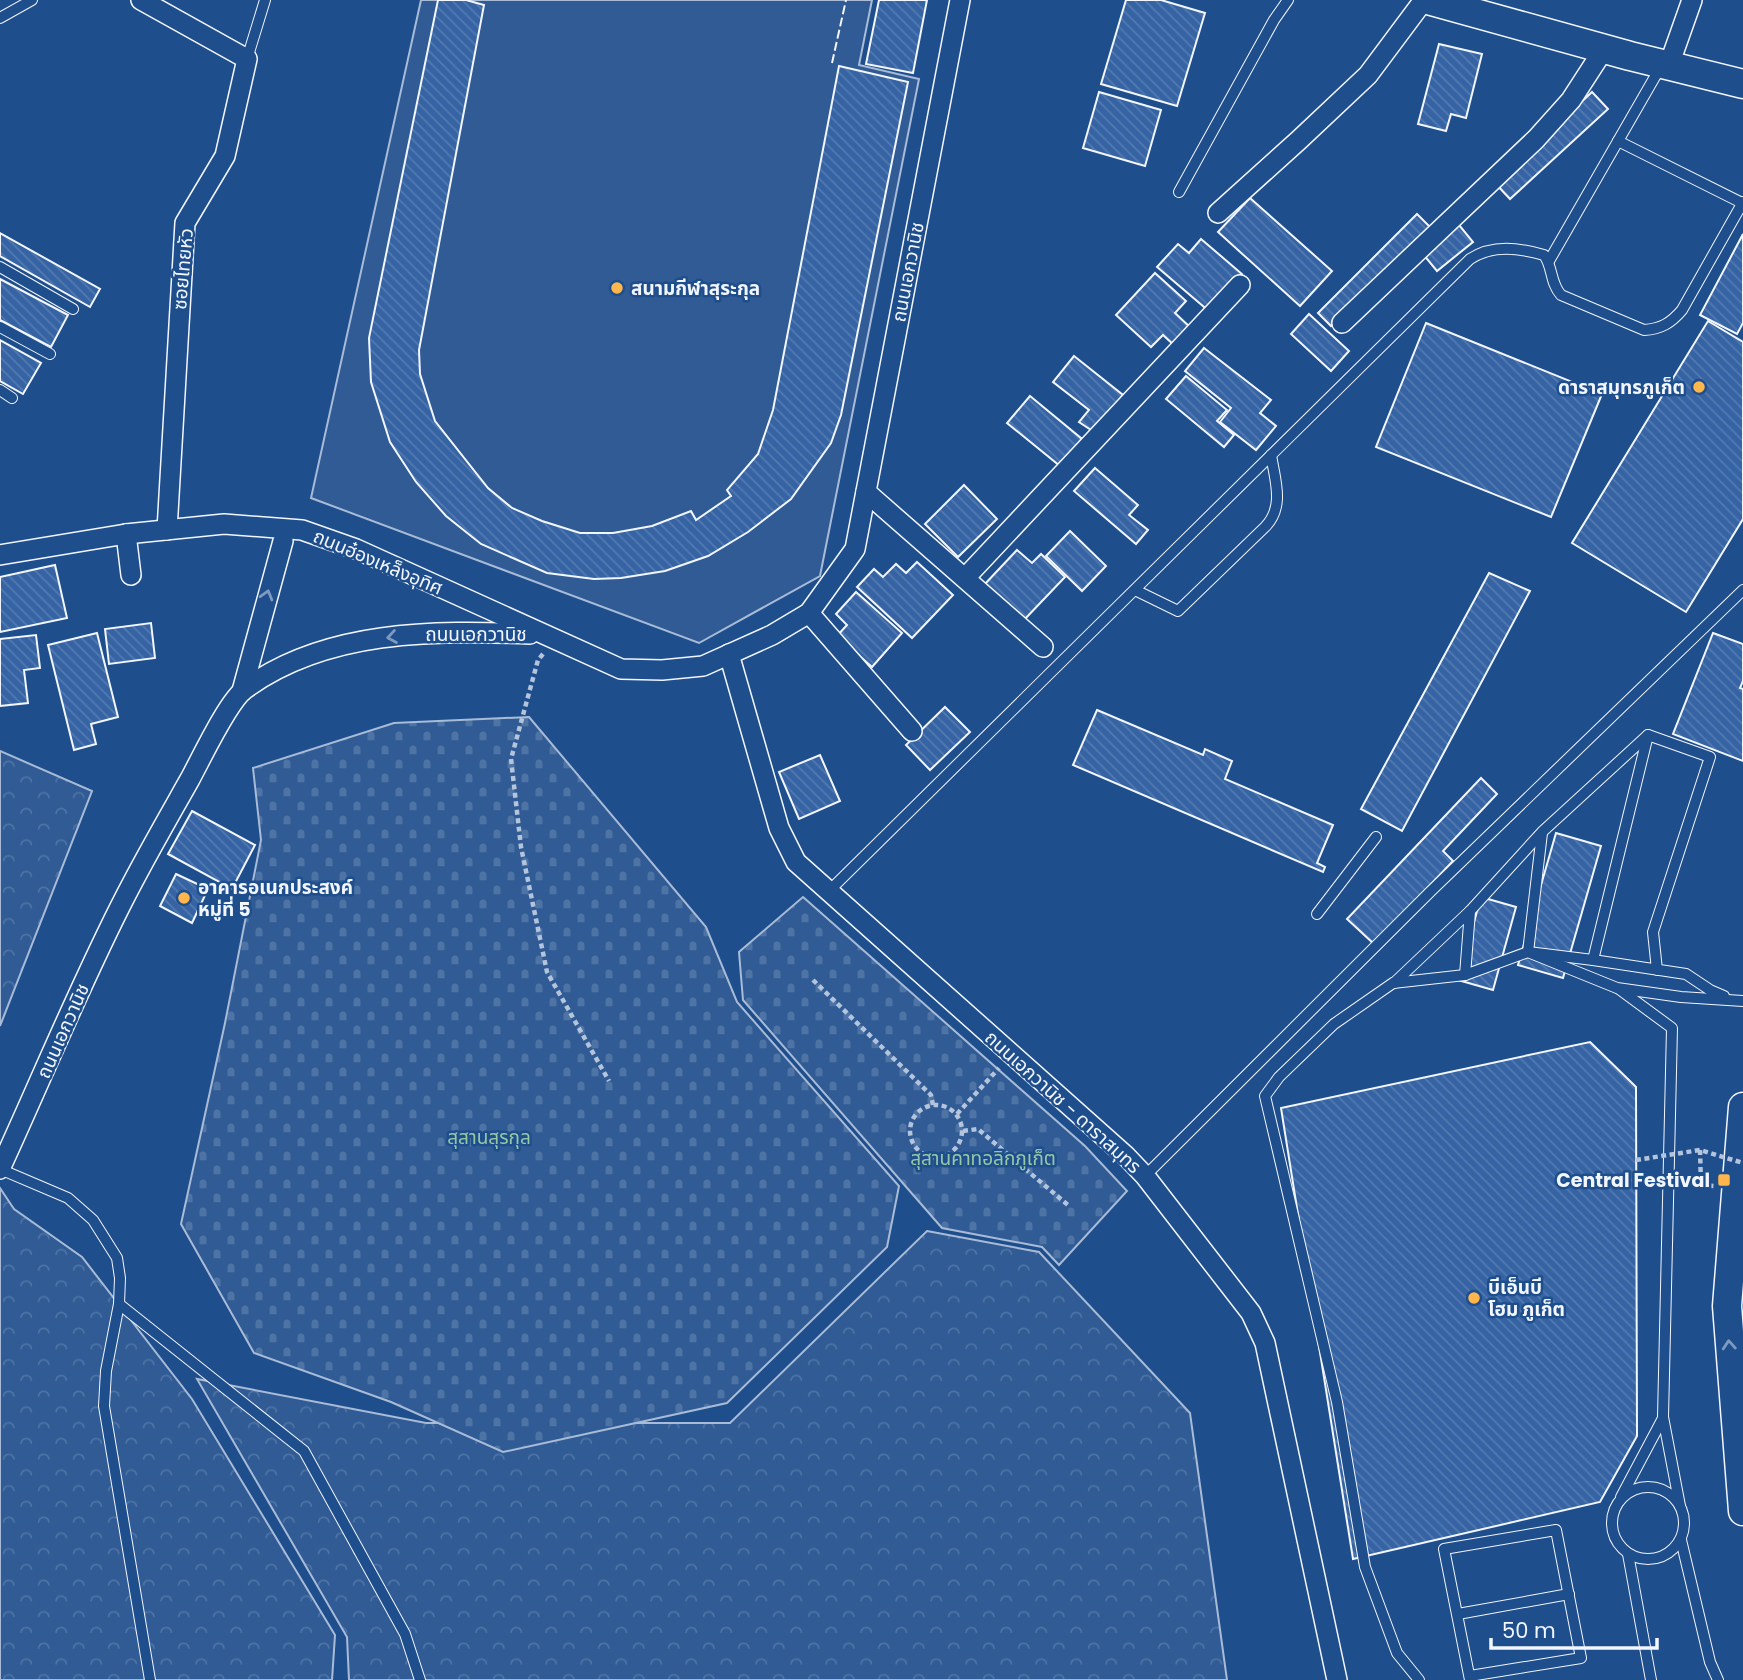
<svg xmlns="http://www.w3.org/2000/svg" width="1743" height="1680" viewBox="0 0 1743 1680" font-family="Poppins,'Noto Sans Thai',sans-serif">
<defs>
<pattern id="forest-crowns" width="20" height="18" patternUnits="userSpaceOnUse" patternTransform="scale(1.75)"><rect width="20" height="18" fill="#305b95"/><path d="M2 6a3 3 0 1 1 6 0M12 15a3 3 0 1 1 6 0" fill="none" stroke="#4e73a5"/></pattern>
<pattern id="cemetery-stones" width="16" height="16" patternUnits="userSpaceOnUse" patternTransform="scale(1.75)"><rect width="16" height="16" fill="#305b95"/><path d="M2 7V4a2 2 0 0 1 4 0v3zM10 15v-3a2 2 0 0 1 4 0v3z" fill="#4e73a5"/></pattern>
<pattern id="building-back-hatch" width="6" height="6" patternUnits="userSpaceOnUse" patternTransform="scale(1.75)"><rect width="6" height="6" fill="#3563a3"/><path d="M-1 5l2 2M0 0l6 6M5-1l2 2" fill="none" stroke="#537ab1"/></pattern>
</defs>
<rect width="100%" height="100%" fill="#1f4e8c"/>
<path fill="#305b95" stroke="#a8bbd7" stroke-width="2" d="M421 0H872L859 65 919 79 820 576 699 643 311 498Z"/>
<g fill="url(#forest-crowns)" stroke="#a8bbd7" stroke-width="2">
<path d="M0 751 92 791 0 1026Z"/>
<path d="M0 1188 14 1209 82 1257 192 1399 335 1635 332 1680H0Z"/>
<path d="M927 1231 1039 1252 1190 1413 1227 1680H349L347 1637 197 1379 426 1423H730Z"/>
</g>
<g fill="url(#cemetery-stones)" stroke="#a8bbd7" stroke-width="2">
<path d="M529 717 706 927 737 1002 899 1186 887 1247 727 1403 503 1452 391 1402 254 1353 181 1224 225 1023 261 840 253 768 394 723Z"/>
<path d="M803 897 1085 1146 1127 1191 1059 1265 1042 1247 942 1228 743 1000 739 952Z"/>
</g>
<g fill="url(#building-back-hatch)" stroke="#f2f6ff" stroke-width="2">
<path d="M438 0H466L484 5 419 350 420 374 435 421 488 488 512 508 542 521 580 533H613L652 526 691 511 696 520 731 496 727 490 758 454 773 410 839 66 908 82 841 415 831 443 791 499 748 532 708 556 665 571 621 578 594 579 547 573 481 544 446 516 416 482 390 442 371 382 369 338Z"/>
<path d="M879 0H927L913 73 866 64Z"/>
<path d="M1126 0H1161L1205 13 1177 106 1101 84Z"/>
<path d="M1439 44 1482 54 1466 118 1451 114 1446 131 1418 124Z"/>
<path d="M1099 92 1161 110 1145 166 1083 148Z"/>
<path d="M1592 92 1608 109 1510 199 1495 183Z"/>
<path d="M1250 198 1332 271 1300 306 1218 232Z"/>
<path d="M1417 214 1430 227 1331 326 1318 313Z"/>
<path d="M1459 225 1473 242 1437 271 1423 254Z"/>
<path d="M0 233 100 289 90 307 0 256Z"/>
<path d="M1743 234V323L1737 334 1700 315Z"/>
<path d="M1201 239 1242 274 1210 312 1157 267 1178 244 1189 253Z"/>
<path d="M1155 273 1186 301 1175 313 1192 329 1175 346 1163 335 1151 347 1116 315Z"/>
<path d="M0 279 68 315 51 347 0 320Z"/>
<path d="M1309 314 1349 351 1331 371 1291 334Z"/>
<path d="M1708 321 1743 342V519L1686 612 1572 543Z"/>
<path d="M1426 323 1602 394 1551 517 1376 447Z"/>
<path d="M0 340 41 363 23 394 0 381Z"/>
<path d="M1204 348 1271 400 1260 413 1276 426 1256 450 1220 422 1231 408 1185 371Z"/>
<path d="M1074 356 1123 395 1094 432 1079 422 1089 410 1053 382Z"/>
<path d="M1186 376 1227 410 1217 421 1234 435 1224 447 1166 399Z"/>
<path d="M1030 396 1082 439 1060 466 1007 423Z"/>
<path d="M1095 468 1138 505 1129 515 1148 530 1136 544 1074 491Z"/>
<path d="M964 485 997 519 958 557 925 524Z"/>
<path d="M1070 531 1106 566 1082 591 1046 556Z"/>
<path d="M1017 550 1032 563 1041 554 1065 577 1023 621 984 585Z"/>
<path d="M917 562 953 595 912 638 857 587 874 569 883 577 896 564 906 573Z"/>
<path d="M55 565 67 618 0 632V577Z"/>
<path d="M1489 573 1530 591 1402 831 1361 809Z"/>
<path d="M856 592 902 633 872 667 837 636 847 625 836 614Z"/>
<path d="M151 623 155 658 109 664 105 629Z"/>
<path d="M97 633 118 717 91 724 96 744 74 750 48 645Z"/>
<path d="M1713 633 1743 644V681L1740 688 1743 689V761L1673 734Z"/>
<path d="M36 635 40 668 24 670 28 703 0 706V639Z"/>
<path d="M945 707 970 732 930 770 906 745Z"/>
<path d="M1097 710 1203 755 1205 749 1232 761 1225 779 1333 825 1317 863 1325 867 1323 872 1073 765Z"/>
<path d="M820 755 840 801 799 819 779 772Z"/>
<path d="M1481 778 1497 794 1443 851 1453 861 1374 944 1347 919Z"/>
<path d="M192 811 255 845 232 889 168 854Z"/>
<path d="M1556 833 1601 846 1563 978 1518 965Z"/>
<path d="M176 874 208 889 192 923 160 906Z"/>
<path d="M1481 897 1516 907 1493 990 1458 980Z"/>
<path d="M1590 1042 1636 1087 1637 1436 1600 1502 1353 1559 1281 1108Z"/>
</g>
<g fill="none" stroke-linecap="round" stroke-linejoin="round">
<defs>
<g id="service">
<path d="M0 18 32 0"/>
<path d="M247 59 265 0"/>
<path d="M1618 141 1742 203"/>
<path d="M1179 192 1274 20 1288 0"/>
<path d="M1549 261 1660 68"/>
<path d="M0 267 73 309"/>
<path d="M0 327 50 354"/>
<path d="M0 390 12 398"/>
<path d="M1135 590 1178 611 1265 527C1285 507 1275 480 1271 455"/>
<path d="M1542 833 1528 952 1593 960"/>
<path d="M829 891 1470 259C1493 244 1519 248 1544 255 1553 267 1550 283 1561 295L1644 330C1661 329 1671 323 1682 310L1743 202"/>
<path d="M1317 914 1376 837"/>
<path d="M1657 970 1653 932 1710 757 1648 735 1593 960 1686 974 1710 990 1724 996"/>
<path d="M1465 975 1470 911"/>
<path d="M1394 983 1470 911 1542 832 1648 735"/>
<path d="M1619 989 1672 1028 1663 1417 1680 1506"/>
<path d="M0 1169 68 1198 93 1220 117 1258 120 1278 119 1304 106 1371 104 1406 150 1680"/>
<path d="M1145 1176 1431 891 1743 590"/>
<path d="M119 1304 304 1451 405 1634 420 1680"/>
<circle cx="1648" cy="1523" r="36"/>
<path d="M1621 1497 1663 1418"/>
<path d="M1681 1540 1710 1662 1718 1680"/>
<path d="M1628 1554 1651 1680"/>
<path d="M1458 1614 1569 1594"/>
<path d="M1470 1676 1581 1658 1556 1530 1444 1549 1470 1680"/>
<path d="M1419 1680 1397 1653 1365 1567 1337 1402 1265 1096 1279 1077 1334 1024 1393 983 1465 975 1528 952 1617 988 1681 997 1743 1001"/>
</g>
<g id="minor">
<path d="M141 0 247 59 225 156 185 223 167 530"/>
<path d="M1669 65 1692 0"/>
<path d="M1218 213 1299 140 1368 75 1424 0"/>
<path d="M1342 323 1536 139 1571 100 1604 49"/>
<path d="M866 492 1043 647"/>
<path d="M126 534 131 575"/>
<path d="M0 555 126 534 224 524 302 530 356 549 621 669 662 670 703 666 772 635 809 613 855 549 960 0"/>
<path d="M965 578 1240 285"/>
<path d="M809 613 912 731"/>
<path d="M729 654 779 828 796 862 1126 1156 1145 1176 1251 1313 1265 1343 1337 1680"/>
<path d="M242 691 283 541"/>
<path d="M0 1169C42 1078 80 984 126 895 146 856 168 818 190 779 201 759 228 701 245 689 325 630 434 630 530 634"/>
</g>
<g id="secondary">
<path d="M1428 0 1630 56 1743 84"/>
<path d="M1743 1107 1727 1306 1743 1511"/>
</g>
</defs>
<use href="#service" stroke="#f2f6ff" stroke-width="12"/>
<use href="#minor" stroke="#f2f6ff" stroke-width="22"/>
<use href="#secondary" stroke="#f2f6ff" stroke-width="31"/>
<g stroke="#b3c4dc" stroke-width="4.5" stroke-dasharray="5 3.5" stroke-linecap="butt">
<path d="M543 654 538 660 511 759 521 847 547 972 609 1081"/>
<path d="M813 980 931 1095 933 1105"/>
<circle cx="936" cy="1131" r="26"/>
<path d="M957 1114 999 1068"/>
<path d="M963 1131 978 1129 1069 1206"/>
<path d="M1700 1150 1701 1185 1714 1186"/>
</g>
<use href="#service" stroke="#1f4e8c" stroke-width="10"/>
<use href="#minor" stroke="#1f4e8c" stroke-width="19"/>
<use href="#secondary" stroke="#1f4e8c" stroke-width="28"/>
<path stroke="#b3c4dc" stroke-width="4.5" stroke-dasharray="5 3.5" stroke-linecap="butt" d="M1636 1160 1700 1150 1743 1163"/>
<path stroke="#f2f6ff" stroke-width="2" stroke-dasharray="9 3.5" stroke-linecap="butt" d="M832 63 846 0"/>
</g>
<defs><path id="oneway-chevron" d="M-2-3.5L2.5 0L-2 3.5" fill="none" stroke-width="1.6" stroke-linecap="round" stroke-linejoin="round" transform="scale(1.75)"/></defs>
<g stroke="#7e9ac0">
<use href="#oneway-chevron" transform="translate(267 595) rotate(-74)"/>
<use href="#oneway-chevron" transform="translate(392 637) rotate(171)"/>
<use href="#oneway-chevron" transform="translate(1729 1345) rotate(-94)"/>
</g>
<g fill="#ffb74d" stroke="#1f4e8c" stroke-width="2.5">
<circle cx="617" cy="288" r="7"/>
<circle cx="1699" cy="387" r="7"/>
<circle cx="184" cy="898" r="7"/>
<rect x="1717" y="1173" width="14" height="14" rx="3.5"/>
<circle cx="1474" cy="1298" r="7"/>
</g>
<g text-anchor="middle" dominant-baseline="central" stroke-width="5" stroke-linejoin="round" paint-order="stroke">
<g font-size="19" fill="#f2f6ff" stroke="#1f4e8c">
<text transform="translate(183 269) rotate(-85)">ซอยไทยหัว</text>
<text transform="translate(908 272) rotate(-79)">ถนนเอกวานิช</text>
<text transform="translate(378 562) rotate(23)">ถนนฮ๋องเหล็งอุทิศ</text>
<text x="476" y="634">ถนนเอกวานิช</text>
<text transform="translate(63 1031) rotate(-66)">ถนนเอกวานิช</text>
<text transform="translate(1063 1102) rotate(42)">ถนนเอกวานิช - ดาราสมุทร</text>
</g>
<g font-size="19" font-weight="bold" fill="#f2f6ff" stroke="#1f4e8c" text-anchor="start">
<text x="631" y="288">สนามกีฬาสุระกุล</text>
<text x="1685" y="387" text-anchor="end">ดาราสมุทรภูเก็ต</text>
<text x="198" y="887">อาคารอเนกประสงค์<tspan x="198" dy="22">หมู่ที่ 5</tspan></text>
<text x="1710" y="1180" text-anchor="end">Central Festival</text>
<text x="1488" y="1287">บีเอ็นบี<tspan x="1488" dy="22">โฮม ภูเก็ต</tspan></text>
</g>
<g font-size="19" fill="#97c8a6" stroke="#1f4e8c">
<text x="489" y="1137">สุสานสุรกุล</text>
<text x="983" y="1158">สุสานคาทอลิกภูเก็ต</text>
</g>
</g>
<path d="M1491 1638v10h166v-10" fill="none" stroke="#f2f6ff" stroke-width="3.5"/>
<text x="1502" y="1638" font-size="21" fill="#f2f6ff" stroke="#1f4e8c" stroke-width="5" paint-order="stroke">50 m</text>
</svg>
